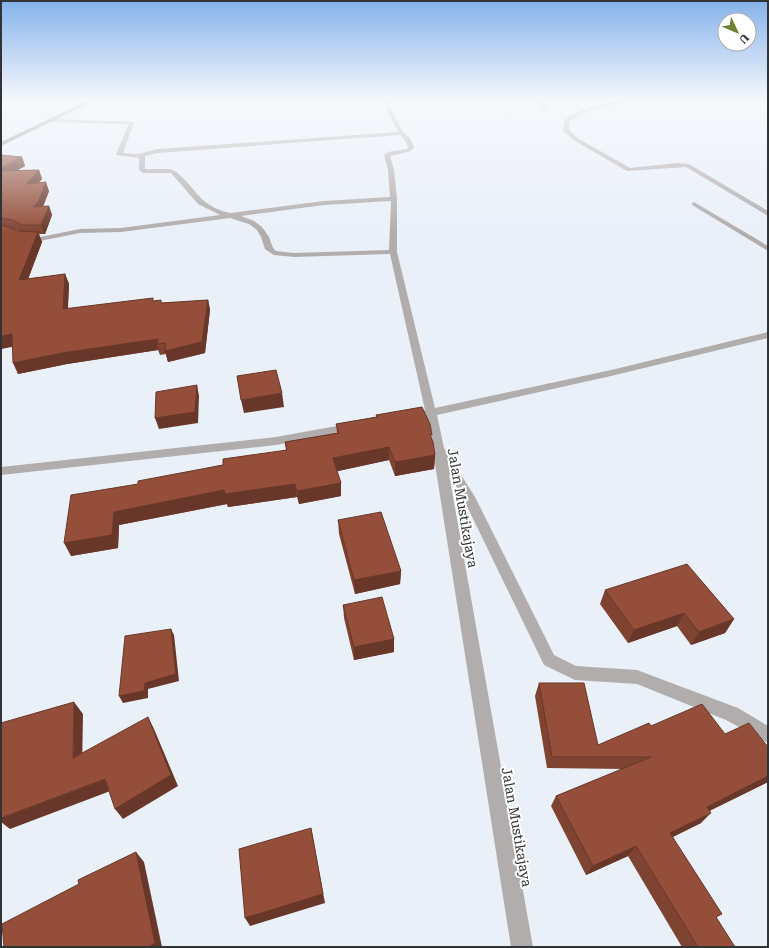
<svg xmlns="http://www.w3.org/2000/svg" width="769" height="948" viewBox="0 0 769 948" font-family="'Roboto Serif',serif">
<rect width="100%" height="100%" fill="#eaf0f8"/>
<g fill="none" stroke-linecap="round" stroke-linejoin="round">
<g fill="#b2adad" fill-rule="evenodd">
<path d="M382 100H387L403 132 410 138 414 147 411 151 390 156 394 170 397 199V252L435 408 611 370 768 332V338L611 376 437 415 444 448 475 497 554 655 576 666 637 670 738 708 768 726V743L726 720 637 684 575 680 544 665 463 498 449 474 533 947H511L432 445 426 417 420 416 419 414 420 412 425 410 390 254 294 257 274 255 265 249 261 237 257 230 249 224 230 218 121 232 80 233 40 241 23 240 12 235 1 233V229L17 231 25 236 40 237 80 229 121 228 220 215 198 204 171 173H143L139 170V158L117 155 116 154 129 124 52 122 50 121V119L134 122 123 153 138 154 158 149 398 132ZM400 135 405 140 408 147 407 149 388 152 384 155 388 170 390 197 324 201 230 213C197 205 198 189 175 171L170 169H145V156L158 153ZM391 201 389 250 294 253 276 251 273 248 269 237 262 227 254 221 241 216 324 205Z"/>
<path d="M533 100H538L549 110 544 111Z"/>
<path d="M620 100H632C610 109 587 105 569 122V130L579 139 630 168 677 163 689 164 768 211V216L686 167 627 171 575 141 563 131 564 121C580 107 600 104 620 100Z"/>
<path d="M694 202 768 246V251L692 205V203Z"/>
<path d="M353 423 357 424 359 427 357 430 276 445 1 475V467L276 437Z"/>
</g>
<path fill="#948d8d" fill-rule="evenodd" d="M89 100H96L1 146V142Z"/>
</g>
<g fill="#7f4332" fill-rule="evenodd">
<path d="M1 155 22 157 25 166 16 171 39 170 42 179 38 183 49 191 43 206H49L52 215 45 234H39L42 242 28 279 65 274 69 284 68 309 154 301 162 303 208 300 210 310 205 353 168 362 166 354 160 355 158 350 67 364 18 374 12 346 1 349ZM13 229 17 230 21 232 18 231Z"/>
<path d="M376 415 432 439 435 455 434 469 395 476 389 460 337 471 341 496 299 504 297 497 228 507 227 504 119 525 118 548 71 556 138 484 286 450 285 442 337 433 336 424 376 417Z"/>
<path d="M338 520 401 571 400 584 355 594 339 534Z"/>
<path d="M605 590 734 619 725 633 691 645 677 626 628 643 600 604Z"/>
<path d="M343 605 394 639V652L354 660 344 618Z"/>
<path d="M539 683 598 745 651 726 725 734 768 747V782L709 811 701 823 672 837 716 918 735 947H682L628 856 586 875 551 806 556 796 623 769 547 768 535 696Z"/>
</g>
<g fill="#683729">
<path d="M22 157 25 166 1 179V168Z"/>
<path d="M39 170 42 179 30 193 26 184Z"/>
<path d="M46 182 49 191 41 212 33 207Z"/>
<path d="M49 206 52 215 45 234 41 225Z"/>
<path d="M38 232 42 242 24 290 19 280Z"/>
<path d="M65 274 69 284 67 320 63 309Z"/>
<path d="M208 300 210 310 205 353 168 362 165 351Z"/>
<path d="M12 334 17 346 1 349V336Z"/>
<path d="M158 339 157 344 158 350 67 364 18 374 13 363 62 353Z"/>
<path d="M197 385 199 396 198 423 159 429 155 418Z"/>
<path d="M282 393 284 407 244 413 241 400Z"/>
<path d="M389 447V460L334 472 333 458Z"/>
<path d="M435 455 434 469 395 476V462Z"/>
<path d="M341 483V496L299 504 297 491Z"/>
<path d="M295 484 297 497 228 507 227 504 119 525 118 548 71 556 64 543 114 512 224 490Z"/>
<path d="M401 571 400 584 355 594 354 580Z"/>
<path d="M684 613 677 626 628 643 634 630Z"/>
<path d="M734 619 725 633 691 645 699 632Z"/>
<path d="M171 629 174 635 179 681 148 689V698L123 703 119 696 145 683Z"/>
<path d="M394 639V652L354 660V647Z"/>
<path d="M74 702 83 714 82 769 73 758Z"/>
<path d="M148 717 154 729 178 786 123 819 115 809Z"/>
<path d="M768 776V782L697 817 707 807Z"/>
<path d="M105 779 113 790 10 829 1 822V818Z"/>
<path d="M711 813 701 823 661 843 670 833Z"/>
<path d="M311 828 325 903 250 926 245 918Z"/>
<path d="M636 846 628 856 586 875 593 866Z"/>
<path d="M136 852 144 862 162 947H148Z"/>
</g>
<g fill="#944e3a" stroke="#683729">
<path d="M1 155 22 157 1 168Z"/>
<path d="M39 170 26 184 46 182 38 202 33 207 49 206 41 225H22L13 220 1 218V171Z"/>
<path d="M1 225 8 227 18 231 38 232 19 280 65 274 63 309 153 298V301L161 300V303L208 300 202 342 165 351 166 343 157 344 158 339 62 353 13 363 12 334 1 336Z"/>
<path d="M276 370 282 393 241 400 237 376Z"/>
<path d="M197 385 195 412 155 418 156 392Z"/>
<path d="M422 407 430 424 432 435H430L433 442 435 455 395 462 389 447 333 458 341 483 297 491 295 484 225 494 224 490 114 512 112 535 64 543 71 495 138 484V481L223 465V459L287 450 285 442 339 433 336 424 377 417 376 415Z"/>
<path d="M381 512 401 571 354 580 338 520Z"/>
<path d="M687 564 734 619 699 632 684 613 634 630 605 590Z"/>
<path d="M382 597 394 639 354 647 343 605Z"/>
<path d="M171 629 176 674 145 683 144 691 119 696 125 636Z"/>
<path d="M539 683H584L598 745 649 723 651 726 702 704 725 734 749 723 768 747V776L707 807 711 813 670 833 722 914 716 917 735 947H698L636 846 593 866 556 796 651 757H552Z"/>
<path d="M74 702 73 758 148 717 171 775 115 809 105 779 1 818V723Z"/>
<path d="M311 828 323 894 245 918 239 849Z"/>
<path d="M136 852 155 943 148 947H4L2 924 79 884 78 880Z"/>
</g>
<linearGradient id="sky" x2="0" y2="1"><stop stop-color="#85b2eb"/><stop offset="0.43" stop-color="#f6f8fc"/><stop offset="1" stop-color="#f6f8fc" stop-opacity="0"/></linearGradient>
<rect width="769" height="233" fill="url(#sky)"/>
<g text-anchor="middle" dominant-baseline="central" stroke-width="4" stroke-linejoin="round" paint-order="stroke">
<g font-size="14" fill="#313336" stroke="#fff">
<text transform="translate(463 508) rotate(80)">Jalan Mustikajaya</text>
<text transform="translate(517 827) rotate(80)">Jalan Mustikajaya</text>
</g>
</g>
<rect width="769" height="948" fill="none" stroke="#313336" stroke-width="4"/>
<g transform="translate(737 32) rotate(134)"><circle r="19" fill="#ffffff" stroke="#adadaf"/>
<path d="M0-3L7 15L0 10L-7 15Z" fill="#6e802f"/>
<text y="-6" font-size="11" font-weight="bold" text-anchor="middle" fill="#313336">U</text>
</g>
</svg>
